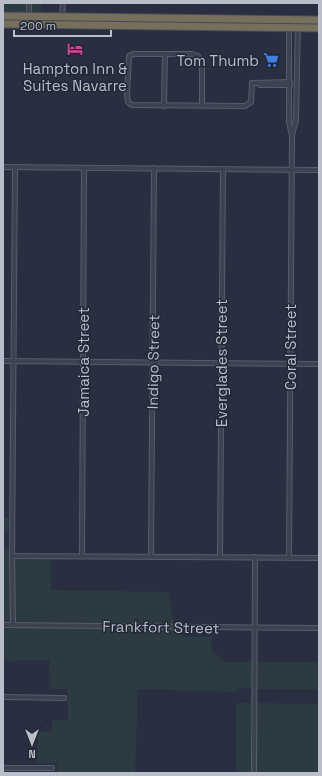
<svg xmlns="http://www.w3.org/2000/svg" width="322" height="776" viewBox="0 0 322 776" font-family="'Space Grotesk',sans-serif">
<rect width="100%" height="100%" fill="#292f40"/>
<g fill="#2b3b41">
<rect x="3" y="3" width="24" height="9"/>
<path d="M30 3H41V12H31Z"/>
<rect x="3" y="518" width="7" height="13"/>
<path d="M3 548H11L12 623H3Z"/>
<path d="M14 559H51V590L168 592 174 625 15 623Z"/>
<path d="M3 627 175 629 176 633 188 637 212 636 211 650 224 662H252V689L240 688 236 692 138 689 135 773H57V763H37L38 741 35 731 52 732V720H68L67 689H50L49 660 3 661Z"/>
<path d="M255 662H319V690L255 689Z"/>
<path d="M236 703H252L253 773H236Z"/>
<path d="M255 703 319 704V773H256Z"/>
</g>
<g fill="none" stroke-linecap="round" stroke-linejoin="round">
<defs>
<g id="street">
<path d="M29 3V17"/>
<path d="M62 17 63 3"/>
<path d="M252 83 290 82"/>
<path d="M260 85H290"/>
<path d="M164 106 165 54"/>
<path d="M202 106V63L198 56 192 54H133L129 56 127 96 128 102 132 105 245 106 251 102 252 83"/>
<path d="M292 135 296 120 298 20"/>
<path d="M3 167 319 170"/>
<path d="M3 361 319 364"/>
<path d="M12 556 319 558"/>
<path d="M82 556 84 168"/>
<path d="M151 556 154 168"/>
<path d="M220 557 223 169"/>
<path d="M289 558 292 137 289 122V20"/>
<path d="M3 625 319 628"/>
<path d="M13 625 12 556 15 167"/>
<path d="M3 697 64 698"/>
<path d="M3 768H52"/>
<path d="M254 773 255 557"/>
</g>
<g id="highway">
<path d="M3 16 319 20"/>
<path d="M3 24 319 28"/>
</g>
</defs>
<use href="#street" stroke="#585d6a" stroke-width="6"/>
<use href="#highway" stroke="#454a57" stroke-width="9"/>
<use href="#street" stroke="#3d4250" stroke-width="4"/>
<use href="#highway" stroke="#756f5b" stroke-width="7"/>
</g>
<defs>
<symbol id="hotel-bare" viewBox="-9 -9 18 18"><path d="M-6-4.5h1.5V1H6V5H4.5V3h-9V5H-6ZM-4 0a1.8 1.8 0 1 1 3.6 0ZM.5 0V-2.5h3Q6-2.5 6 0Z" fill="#d1479c" stroke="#222735" stroke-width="2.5" paint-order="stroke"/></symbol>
<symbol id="supermarket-bare" viewBox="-9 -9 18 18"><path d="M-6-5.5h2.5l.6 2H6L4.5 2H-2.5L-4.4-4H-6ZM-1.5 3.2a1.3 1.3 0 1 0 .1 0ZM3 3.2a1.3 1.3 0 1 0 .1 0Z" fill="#3f7fe0" stroke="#222735" stroke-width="2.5" paint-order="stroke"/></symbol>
</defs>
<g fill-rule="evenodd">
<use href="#hotel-bare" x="64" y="38" width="22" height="22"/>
<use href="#supermarket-bare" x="260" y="49" width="22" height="22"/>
</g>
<g text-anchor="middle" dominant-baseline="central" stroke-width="3" stroke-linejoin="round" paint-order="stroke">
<g font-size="15" fill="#babeca" stroke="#222735" text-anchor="end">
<text x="259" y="60">Tom Thumb</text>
<text x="75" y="68" text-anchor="middle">Hampton Inn &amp;<tspan x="75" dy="17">Suites Navarre</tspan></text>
</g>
<g font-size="15" fill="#babeca" stroke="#222735">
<text transform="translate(290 347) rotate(-90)">Coral Street</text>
<text transform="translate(83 362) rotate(-90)">Jamaica Street</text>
<text transform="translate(153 362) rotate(-89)">Indigo Street</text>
<text transform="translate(221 363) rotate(-90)">Everglades Street</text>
<text transform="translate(161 627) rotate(1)">Frankfort Street</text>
</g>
</g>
<rect width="322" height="776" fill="none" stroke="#babeca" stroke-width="8"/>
<g transform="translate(32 744) rotate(180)" stroke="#222735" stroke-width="3" paint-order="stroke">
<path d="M0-3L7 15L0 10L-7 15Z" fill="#babeca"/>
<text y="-6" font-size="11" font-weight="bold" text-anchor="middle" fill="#babeca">N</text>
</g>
<path d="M14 30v6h97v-6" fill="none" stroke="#babeca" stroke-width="2"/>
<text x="20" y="30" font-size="12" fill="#babeca" stroke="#222735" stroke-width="3" paint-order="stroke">200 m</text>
</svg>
